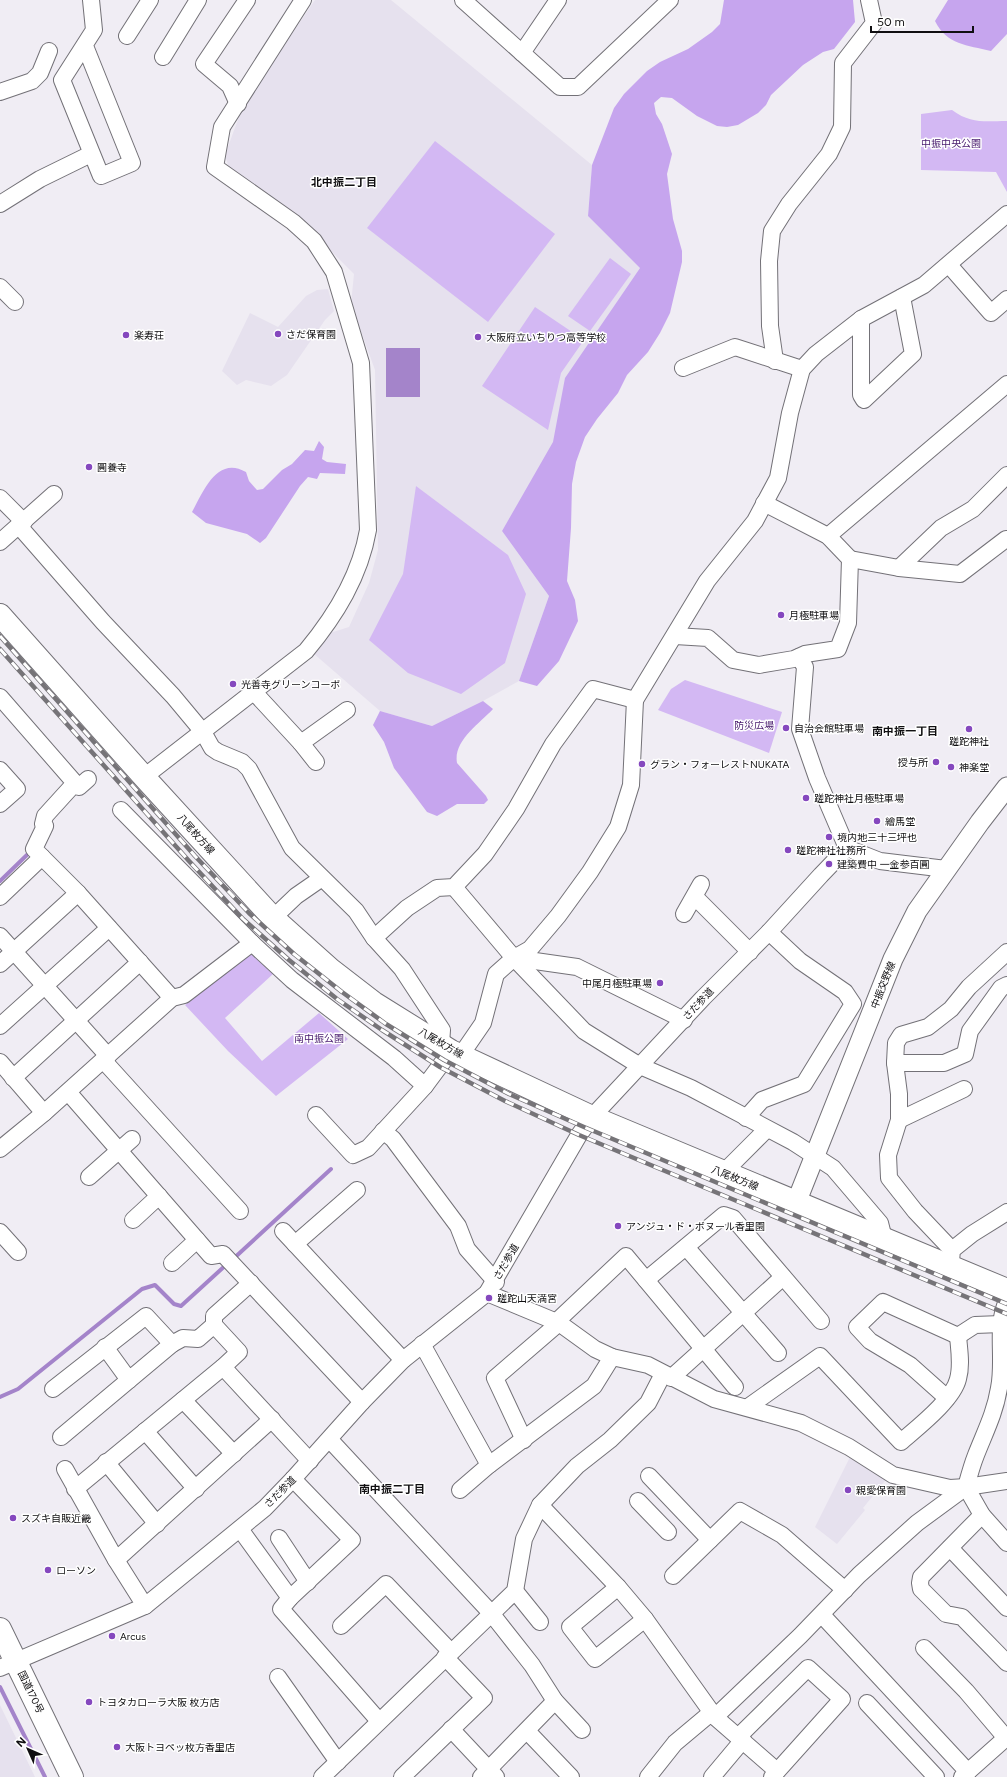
<svg xmlns="http://www.w3.org/2000/svg" width="1007" height="1777" viewBox="0 0 1007 1777" font-family="Figtree,'Noto Sans JP',sans-serif">
<rect width="100%" height="100%" fill="#f0edf4"/>
<g fill="#e6e1ee">
<path d="M315 0H391L592 165 588 216 640 268 566 378 554 442 502 531 549 596 519 681 483 701 432 726 380 711 313 653 330 633 349 627 369 583 378 550 375 370 351 304 354 274 297 217 229 168 225 155 243 106Z"/>
<path d="M328 289 334 311 325 320 287 375 271 386 246 380 237 385 222 371 250 313 278 327 306 296 317 290Z"/>
<path d="M851 1455 888 1477 863 1508 865 1510 837 1544 815 1527Z"/>
<path d="M0 1705 35 1777H0Z"/>
</g>
<g fill="#d3b8f3">
<path d="M952 110C971 124 984 121 1007 121V192L996 172 921 170V114Z"/>
<path d="M435 141 555 234 488 322 367 228Z"/>
<path d="M610 258 631 274 590 331 568 316Z"/>
<path d="M535 307 584 340 561 373 548 430 482 386Z"/>
<path d="M416 486 508 555 526 594 505 663 461 694 408 673 369 640 403 574Z"/>
<path d="M685 680 782 712 769 753 658 710 671 689Z"/>
<path d="M251 954 273 974 225 1018 262 1061 319 1013 348 1039 276 1096 228 1051 185 1005Z"/>
</g>
<g fill="#c6a5ee">
<path d="M724 0H853L855 22 834 49 823 52 803 65 771 95 766 105 758 113 738 125 727 127 717 126 697 116 672 98 661 97 654 103 656 114 662 124 672 154 667 174 673 219 682 251V262L670 313 660 333 648 352 627 375 618 393 597 419 585 437 576 462 572 484 571 528 567 581 575 600 578 621 559 661 537 686 519 681 549 596 502 531 553 442 565 378 640 268 588 216 592 165 614 108 624 94 647 71 660 62 688 49 712 32 720 24Z"/>
<path d="M948 0H1007V34L991 51C967 45 947 45 935 21Z"/>
<path d="M319 441 324 447 322 459 327 462 346 464 345 474 320 473 317 479 308 477 300 486 266 538 260 543 247 534 206 523 192 512C203 492 217 455 246 472L249 481 257 490 263 489 282 470 292 464 305 450 314 451Z"/>
<path d="M483 701 493 709C479 724 453 741 457 763L486 796 488 800 484 804H457L437 816 427 812 394 768 384 742 373 725 380 711 432 726Z"/>
</g>
<rect fill="#a484ca" x="386" y="348" width="34" height="49"/>
<g fill="none" stroke-linecap="round" stroke-linejoin="round">
<g stroke="#a484ca" stroke-width="4">
<path d="M0 881 30 852"/>
<path d="M232 1260 331 1169"/>
<path d="M0 1397 18 1389 142 1289 155 1285 174 1304 181 1306 227 1264"/>
<path d="M0 1687 45 1777"/>
</g>
<defs>
<g id="minor">
<path d="M463 0 560 87H578L670 0"/>
<path d="M127 36 150 0"/>
<path d="M85 46 132 163 101 176 62 80 94 30 91 0"/>
<path d="M522 53 558 0"/>
<path d="M163 57 198 0"/>
<path d="M0 92 32 81 40 73 49 51"/>
<path d="M238 104 230 86 204 64 247 0"/>
<path d="M0 204 40 179 91 154"/>
<path d="M949 265 991 313 1007 299"/>
<path d="M0 287 15 302"/>
<path d="M861 319V395L864 400 913 354 902 297"/>
<path d="M775 361 770 326 769 261 772 231 789 204 829 154 842 127 843 63 874 23 869 0"/>
<path d="M683 368 735 347 802 369"/>
<path d="M0 498 24 522"/>
<path d="M19 526 103 622 173 696 203 732 212 748 218 752 242 762 249 769 292 848 356 911 374 938 402 969 442 1030 441 1044"/>
<path d="M828 536 1007 384"/>
<path d="M0 542 54 494"/>
<path d="M850 559 899 568 960 574 1006 539"/>
<path d="M899 568 941 528 973 509 1007 475"/>
<path d="M675 636 708 638 733 660 759 665 794 659 805 654 838 649 848 623 850 559 828 536 764 503"/>
<path d="M799 657 805 667 800 729 817 778 847 848"/>
<path d="M253 691 301 743 316 762"/>
<path d="M0 697 75 783 45 816 43 824 45 826 34 849 42 857"/>
<path d="M301 743 347 710"/>
<path d="M0 770 17 789 0 804"/>
<path d="M144 777 306 651C336 615 360 576 368 530L361 363 334 272 314 241 293 222 215 167 222 127 303 0"/>
<path d="M75 783 79 787 88 779"/>
<path d="M121 810 252 943 292 980 394 1058 425 1086"/>
<path d="M454 887 514 958 584 1031 640 1066 691 1088 793 1142 833 1168 880 1223 884 1239"/>
<path d="M0 897 42 857 78 893 172 998"/>
<path d="M695 897 750 952"/>
<path d="M684 914 701 884"/>
<path d="M273 918 296 896 322 878"/>
<path d="M0 936 108 1056"/>
<path d="M374 938 407 908 437 888 454 887 485 854 516 809 553 744 593 689 635 700 707 581 755 521 778 478 790 413 802 369 816 354 861 319 924 285 1007 214"/>
<path d="M514 958 577 967 684 1020"/>
<path d="M0 964 78 893"/>
<path d="M0 1026 109 928"/>
<path d="M461 1055 483 1023 496 974 514 958 530 949 558 916 590 872 618 827 631 785 635 700"/>
<path d="M103 1060 240 1211"/>
<path d="M0 1062 44 1113"/>
<path d="M895 1063H944L965 1054 970 1031 1001 988 1007 985"/>
<path d="M13 1078 140 962"/>
<path d="M68 1092 211 1256 223 1254 362 1402"/>
<path d="M316 1115 353 1155 368 1148 425 1086 451 1051"/>
<path d="M746 1118 762 1100 804 1084 853 1004 845 992 800 961 769 932"/>
<path d="M899 1120 964 1089"/>
<path d="M383 1131 393 1139 458 1226 467 1249 496 1282"/>
<path d="M0 1149 44 1113 172 998 184 995 252 943"/>
<path d="M723 1173 767 1129"/>
<path d="M89 1177 132 1139"/>
<path d="M133 1220 159 1196"/>
<path d="M283 1231 403 1360"/>
<path d="M0 1232 18 1252"/>
<path d="M295 1244 357 1190"/>
<path d="M686 1247 778 1353"/>
<path d="M952 1250 915 1211 889 1178 888 1155 899 1120V1094L895 1063 896 1043 901 1035 928 1027 951 1009 969 987 1007 952"/>
<path d="M951 1261 952 1250 972 1234 1007 1212"/>
<path d="M172 1263 197 1240"/>
<path d="M646 1280 724 1215 733 1218 821 1321"/>
<path d="M487 1293 559 1323 595 1349 612 1357 648 1365 714 1399 801 1423 849 1447 893 1475 950 1488 966 1487"/>
<path d="M1007 1301C995 1326 1005 1360 999 1388 995 1413 985 1432 976 1455 972 1465 969 1476 966 1487L982 1515 1007 1543"/>
<path d="M556 1322 626 1256 735 1387"/>
<path d="M214 1325V1316L251 1283"/>
<path d="M422 1344 489 1465"/>
<path d="M105 1347 129 1380 172 1344"/>
<path d="M223 1367 310 1461"/>
<path d="M671 1378 783 1277"/>
<path d="M53 1389 146 1316 172 1344 183 1338 198 1339 214 1325 239 1352 223 1367 75 1489"/>
<path d="M947 1398 910 1365 870 1341 857 1327 883 1302 958 1336 975 1325 1001 1324"/>
<path d="M183 1400 234 1454"/>
<path d="M748 1407 820 1356 901 1442C918 1427 953 1400 958 1379 962 1365 959 1349 958 1336"/>
<path d="M145 1431 196 1489"/>
<path d="M61 1437 129 1380"/>
<path d="M330 1440 491 1613 532 1665 555 1701 582 1730"/>
<path d="M524 1440 495 1378 559 1323"/>
<path d="M106 1462 157 1524"/>
<path d="M65 1469 116 1560 145 1606"/>
<path d="M649 1476 710 1540"/>
<path d="M460 1490 489 1465 594 1386 612 1357"/>
<path d="M638 1501 668 1532"/>
<path d="M540 1505 618 1587 645 1619 715 1717 777 1771"/>
<path d="M982 1515 921 1577 920 1583 921 1589 946 1614 962 1617 1007 1663"/>
<path d="M240 1529 290 1598 281 1609 379 1721"/>
<path d="M279 1538 308 1582"/>
<path d="M950 1548 1007 1608"/>
<path d="M116 1560 272 1419"/>
<path d="M673 1576 740 1511 782 1535 845 1590"/>
<path d="M618 1587 570 1627 595 1659 645 1619"/>
<path d="M515 1591 540 1622"/>
<path d="M290 1598 352 1540 293 1479"/>
<path d="M822 1615 968 1772"/>
<path d="M341 1626 386 1584 451 1652"/>
<path d="M924 1648 966 1691 1006 1738"/>
<path d="M0 1668 145 1606 265 1508 293 1479 362 1402 403 1360 487 1293 579 1135 592 1117 703 998 769 932 821 875 847 848 880 861 946 869"/>
<path d="M278 1677 338 1762"/>
<path d="M867 1703 936 1777"/>
<path d="M715 1717 800 1636 859 1575 917 1523 966 1487 1007 1481"/>
<path d="M451 1729 496 1777"/>
<path d="M527 1731 571 1777"/>
<path d="M738 1737 808 1668 842 1699 772 1777"/>
<path d="M322 1777 515 1591 524 1539 540 1505 577 1466 610 1440 648 1403 663 1374"/>
<path d="M402 1777 484 1698 445 1657"/>
<path d="M481 1777 555 1701"/>
<path d="M648 1777 675 1743 712 1712"/>
<path d="M712 1777 743 1740"/>
<path d="M962 1777 1007 1737"/>
</g>
<path id="tertiary" d="M796 1203 893 959 917 911 980 822 1007 787"/>
<path id="primary" d="M0 615 144 777 273 918 330 969 374 1003 451 1051 592 1117 1007 1290"/>
<path id="trunk" d="M0 1629 72 1777"/>
</defs>
<use href="#minor" stroke="#737177" stroke-width="18"/>
<use href="#tertiary" stroke="#737177" stroke-width="21"/>
<use href="#primary" stroke="#737177" stroke-width="24"/>
<use href="#trunk" stroke="#737177" stroke-width="24"/>
<use href="#minor" stroke="#fff" stroke-width="16"/>
<use href="#tertiary" stroke="#fff" stroke-width="19"/>
<use href="#primary" stroke="#fff" stroke-width="22"/>
<use href="#trunk" stroke="#fff" stroke-width="22"/>
<defs>
<g id="rail">
<path d="M0 636 195 856 249 913 294 954 342 992 386 1024 444 1060 509 1094 584 1127 1007 1304"/>
<path d="M0 649 189 861 243 919 289 960 337 999 382 1030 440 1067 505 1101 579 1135 1007 1314"/>
</g>
</defs>
<use href="#rail" stroke="#767478" stroke-width="4.5"/>
<use href="#rail" stroke="#fff" stroke-width="3" stroke-dasharray="9" stroke-linecap="butt"/>
</g>
<g fill="#8548be" stroke="#fff" stroke-width="1.5">
<circle cx="278" cy="334" r="4"/>
<circle cx="126" cy="335" r="4"/>
<circle cx="478" cy="337" r="4"/>
<circle cx="89" cy="467" r="4"/>
<circle cx="781" cy="615" r="4"/>
<circle cx="233" cy="684" r="4"/>
<circle cx="786" cy="728" r="4"/>
<circle cx="969" cy="729" r="4"/>
<circle cx="936" cy="762" r="4"/>
<circle cx="642" cy="764" r="4"/>
<circle cx="951" cy="767" r="4"/>
<circle cx="806" cy="798" r="4"/>
<circle cx="877" cy="821" r="4"/>
<circle cx="829" cy="837" r="4"/>
<circle cx="788" cy="850" r="4"/>
<circle cx="829" cy="864" r="4"/>
<circle cx="660" cy="983" r="4"/>
<circle cx="618" cy="1226" r="4"/>
<circle cx="489" cy="1298" r="4"/>
<circle cx="848" cy="1490" r="4"/>
<circle cx="13" cy="1518" r="4"/>
<circle cx="48" cy="1570" r="4"/>
<circle cx="112" cy="1636" r="4"/>
<circle cx="89" cy="1702" r="4"/>
<circle cx="117" cy="1747" r="4"/>
</g>
<g text-anchor="middle" dominant-baseline="central" stroke-width="3" stroke-linejoin="round" paint-order="stroke">
<g font-size="10" fill="#46186c" stroke="#fff">
<text x="951" y="143">中振中央公園</text>
<text x="754" y="725">防災広場</text>
<text x="319" y="1038">南中振公園</text>
</g>
<g font-size="10" fill="#100f11" stroke="#fff" text-anchor="start">
<text x="286" y="334">さだ保育園</text>
<text x="134" y="335">楽寿荘</text>
<text x="486" y="337">大阪府立いちりつ高等学校</text>
<text x="97" y="467">圓養寺</text>
<text x="789" y="615">月極駐車場</text>
<text x="241" y="684">光善寺グリーンコーポ</text>
<text x="794" y="728">自治会館駐車場</text>
<text x="969" y="741" text-anchor="middle">蹉跎神社</text>
<text x="928" y="762" text-anchor="end">授与所</text>
<text x="650" y="764">グラン・フォーレストNUKATA</text>
<text x="959" y="767">神楽堂</text>
<text x="814" y="798">蹉跎神社月極駐車場</text>
<text x="885" y="821">繪馬堂</text>
<text x="837" y="837">境内地三十三坪也</text>
<text x="796" y="850">蹉跎神社社務所</text>
<text x="837" y="864">建築費中 一金参百圓</text>
<text x="652" y="983" text-anchor="end">中尾月極駐車場</text>
<text x="626" y="1226">アンジュ・ド・ボヌール香里園</text>
<text x="497" y="1298">蹉跎山天満宮</text>
<text x="856" y="1490">親愛保育園</text>
<text x="21" y="1518">スズキ自販近畿</text>
<text x="56" y="1570">ローソン</text>
<text x="120" y="1636">Arcus</text>
<text x="97" y="1702">トヨタカローラ大阪 枚方店</text>
<text x="125" y="1747">大阪トヨペッ枚方香里店</text>
</g>
<g font-size="10" fill="#100f11" stroke="#fff">
<text transform="translate(196 834) rotate(48)">八尾枚方線</text>
<text transform="translate(883 985) rotate(-68)">中振交野線</text>
<text transform="translate(698 1004) rotate(-47)">さだ参道</text>
<text transform="translate(441 1043) rotate(30)">八尾枚方線</text>
<text transform="translate(735 1178) rotate(22)">八尾枚方線</text>
<text transform="translate(506 1262) rotate(-60)">さだ参道</text>
<text transform="translate(280 1492) rotate(-45)">さだ参道</text>
<text transform="translate(31 1692) rotate(64)">国道170号</text>
</g>
<g font-size="11" font-weight="bold" fill="#100f11" stroke="#fff">
<text x="344" y="182">北中振二丁目</text>
<text x="905" y="731">南中振一丁目</text>
<text x="392" y="1489">南中振二丁目</text>
</g>
</g>
<g transform="translate(28 1749) rotate(315)" stroke="#ffffff" stroke-width="3" paint-order="stroke">
<path d="M0-3L7 15L0 10L-7 15Z" fill="#100f11"/>
<text y="-6" font-size="11" font-weight="bold" text-anchor="middle" fill="#100f11">N</text>
</g>
<path d="M871 26v6h102v-6" fill="none" stroke="#100f11" stroke-width="2"/>
<text x="877" y="26" font-size="12" fill="#100f11" stroke="#ffffff" stroke-width="3" paint-order="stroke">50 m</text>
</svg>
